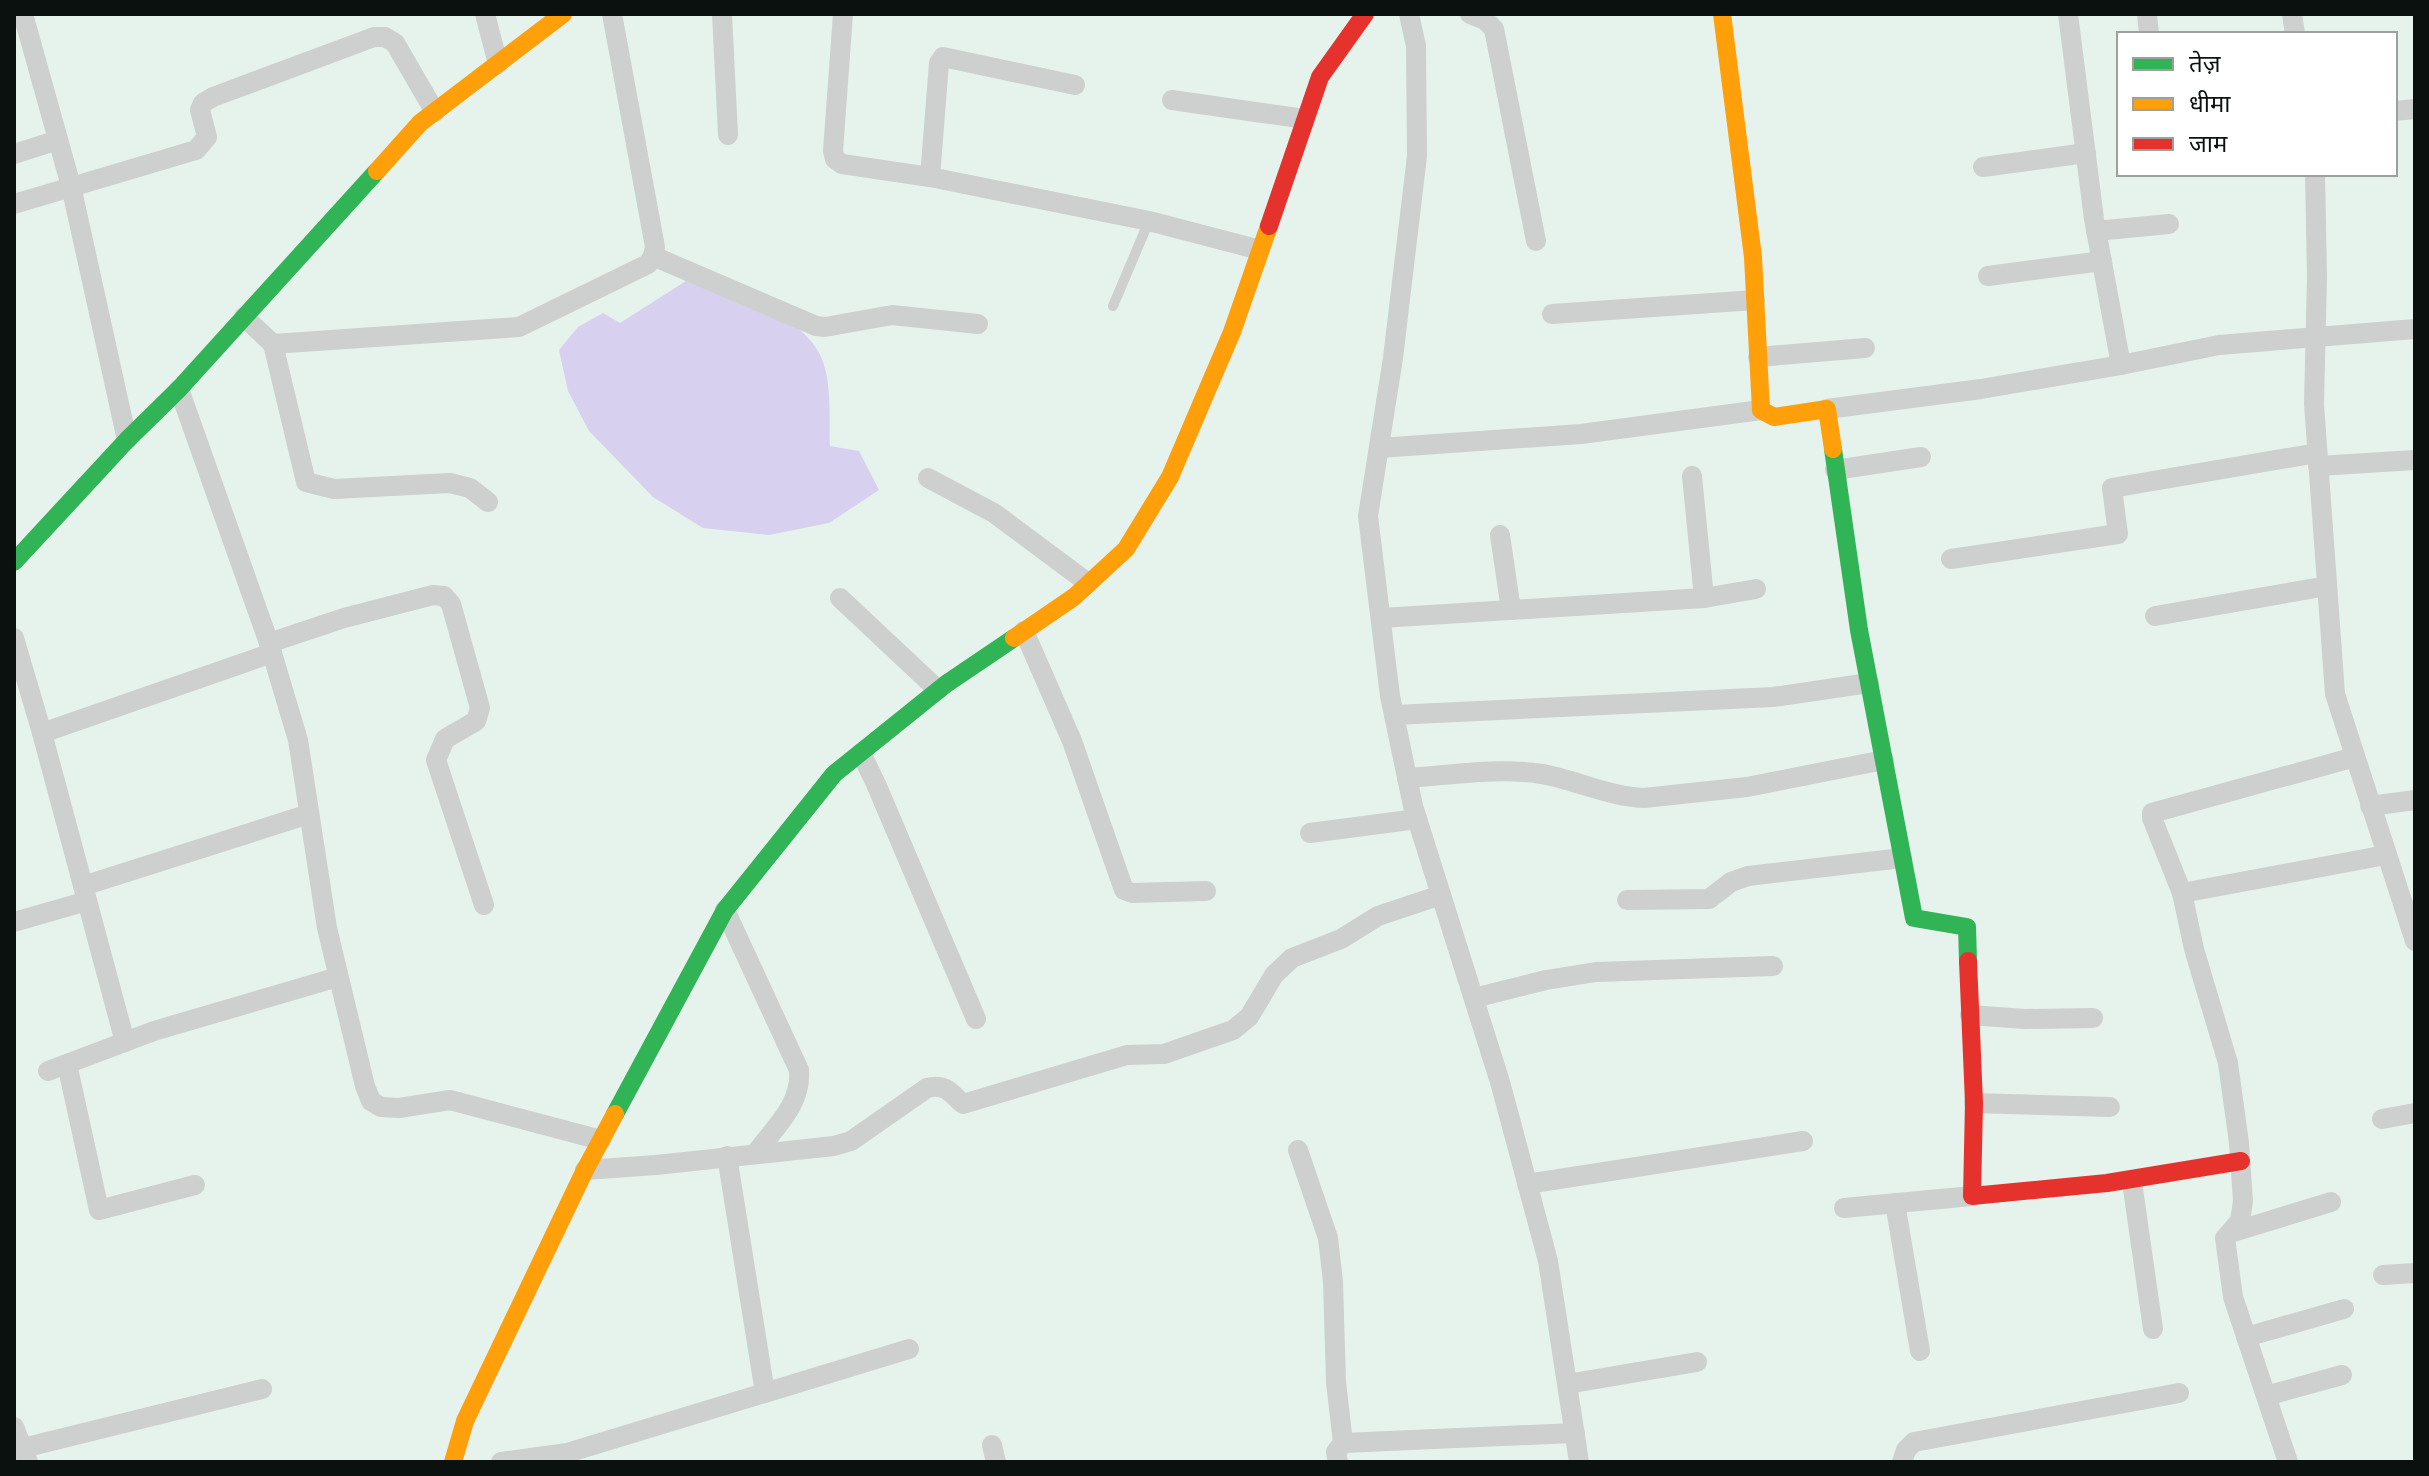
<svg xmlns="http://www.w3.org/2000/svg" width="2429" height="1476" viewBox="0 0 2429 1476" font-family="Jost,'Noto Sans Devanagari',sans-serif">
<rect width="100%" height="100%" fill="#e6f3ec"/>
<path fill="#d7d0ee" d="M686 281C729 297 804 313 822 359 832 385 829 419 830 446L859 451 879 490 829 523 769 535 703 528 653 497 589 431 568 391 559 350 578 327 603 313 620 323Z"/>
<g fill="none" stroke-linecap="round" stroke-linejoin="round">
<path stroke="#cdd0ce" stroke-width="10" d="M1113 306 1149 221"/>
<g stroke="#cdd0ce" stroke-width="20">
<path d="M23 14 71 186 127 440"/>
<path d="M485 14 498 64"/>
<path d="M722 14 728 135"/>
<path d="M843 14 833 151 835 159 842 164 930 177"/>
<path d="M1409 14 1416 46 1417 156 1393 358 1368 516 1390 696 1413 806 1500 1082 1548 1261 1579 1462"/>
<path d="M1470 14 1485 20 1494 29 1536 241"/>
<path d="M2068 14 2094 219 2121 365"/>
<path d="M2147 14 2149 34"/>
<path d="M2292 14 2295 34"/>
<path d="M1075 85 943 57 939 63 930 177 1149 221 1260 250"/>
<path d="M1172 100 1305 119"/>
<path d="M2395 111 2415 109"/>
<path d="M14 154 58 140"/>
<path d="M1983 167 2086 153"/>
<path d="M2315 174 2317 277 2314 404 2335 694 2415 941"/>
<path d="M14 204 196 150 207 137 200 110 203 103 213 97 374 37H385L395 43 435 112"/>
<path d="M2096 231 2169 224"/>
<path d="M653 256 816 326 825 327 892 315 978 324"/>
<path d="M1988 276 2102 261"/>
<path d="M1552 314 1755 300"/>
<path d="M244 317 273 344 519 327 648 264 653 256 655 247 612 14"/>
<path d="M273 344 306 482 334 489 450 483 470 488 488 502"/>
<path d="M1758 357 1865 348"/>
<path d="M179 389 269 643 298 740 327 928 365 1086 371 1101 381 1107 399 1108 450 1100 601 1140"/>
<path d="M1827 409 1981 389 2121 365 2219 345 2415 329"/>
<path d="M1379 448 1581 434 1761 410"/>
<path d="M2318 466 2415 460"/>
<path d="M1835 470 1921 457"/>
<path d="M1692 476 1704 598"/>
<path d="M928 478 994 513 1088 583"/>
<path d="M1500 535 1511 610"/>
<path d="M1951 559 2118 534 2112 488 2317 453"/>
<path d="M840 598 938 690"/>
<path d="M2155 616 2327 586"/>
<path d="M1381 618 1704 598 1756 589"/>
<path d="M1024 631 1072 741 1124 890 1132 893 1206 891"/>
<path d="M14 638 42 733 125 1042"/>
<path d="M269 643 344 618 433 595 444 596 451 604 480 708 476 721 445 739 436 760 484 905"/>
<path d="M1394 715 1773 697 1869 683"/>
<path d="M42 733 272 653"/>
<path d="M861 753 876 784 976 1019"/>
<path d="M1407 778C1452 775 1498 767 1542 774 1576 780 1610 797 1644 798L1747 787 1884 760"/>
<path d="M2370 806 2415 800"/>
<path d="M1310 833 1417 819"/>
<path d="M83 886 309 814"/>
<path d="M2182 893 2152 818V813L2355 757"/>
<path d="M1627 900 1709 899 1731 882 1748 876 1902 858"/>
<path d="M725 910 799 1070C802 1104 775 1127 756 1153"/>
<path d="M14 922 87 901"/>
<path d="M1474 998 1546 980 1596 972 1773 966"/>
<path d="M1970 1015 2025 1019 2093 1018"/>
<path d="M67 1064 99 1210 195 1185"/>
<path d="M48 1071 154 1031 338 977"/>
<path d="M1974 1103 2110 1107"/>
<path d="M2382 1119 2415 1113"/>
<path d="M1298 1150 1328 1238 1333 1282 1336 1382 1343 1443 1575 1433"/>
<path d="M727 1156 765 1393"/>
<path d="M585 1170 656 1165 834 1146 851 1141 927 1088C945 1083 951 1093 963 1104L1127 1055 1164 1054 1233 1030 1249 1017 1274 975 1292 958 1341 939 1378 916 1441 895"/>
<path d="M2132 1182 2153 1329"/>
<path d="M1527 1184 1803 1141"/>
<path d="M1895 1203 1920 1351"/>
<path d="M1844 1208 1972 1196"/>
<path d="M2230 1233 2331 1202"/>
<path d="M2383 1275 2415 1273"/>
<path d="M2246 1337 2344 1309"/>
<path d="M1567 1384 1697 1362"/>
<path d="M2266 1396 2342 1375"/>
<path d="M14 1427 28 1462"/>
<path d="M992 1445 996 1462"/>
<path d="M23 1448 262 1389"/>
<path d="M501 1462 567 1453 909 1349"/>
<path d="M1338 1462 1336 1452 1343 1443"/>
<path d="M1902 1462 1906 1450 1914 1442 2179 1393"/>
<path d="M2288 1462 2233 1297 2225 1238 2240 1221 2243 1201 2239 1143 2228 1063 2194 949 2182 893 2386 855"/>
</g>
<g stroke="#30b455" stroke-width="18">
<path d="M1833 449 1859 630 1914 918 1967 927 1968 961"/>
<path d="M14 562 127 440 179 389 377 171"/>
<path d="M615 1114 725 910 834 774 946 684 1014 638"/>
</g>
<g stroke="#ff9f0a" stroke-width="18">
<path d="M1722 14 1753 257 1761 410 1774 417 1827 409 1833 449"/>
<path d="M377 171 420 123 563 14"/>
<path d="M1014 638 1074 597 1126 549 1170 477 1232 332 1269 226"/>
<path d="M453 1462 465 1421 585 1170 615 1114"/>
</g>
<g stroke="#e5322d" stroke-width="18">
<path d="M1269 226 1320 77 1365 14"/>
<path d="M1968 961 1974 1103 1972 1196 2107 1183 2241 1161"/>
</g>
</g>
<rect width="2429" height="1476" fill="none" stroke="#0a110e" stroke-width="32"/>
<rect x="2117" y="32" width="280" height="144" fill="#ffffff" stroke="#9da09f" stroke-width="2"/>
<rect x="2133" y="58" width="40" height="12" fill="#30b455" stroke="#9da09f" stroke-width="2"/>
<text x="2189" y="72" font-size="24" fill="#0a110e">तेज़</text>
<rect x="2133" y="98" width="40" height="12" fill="#ff9f0a" stroke="#9da09f" stroke-width="2"/>
<text x="2189" y="112" font-size="24" fill="#0a110e">धीमा</text>
<rect x="2133" y="138" width="40" height="12" fill="#e5322d" stroke="#9da09f" stroke-width="2"/>
<text x="2189" y="152" font-size="24" fill="#0a110e">जाम</text>
</svg>
